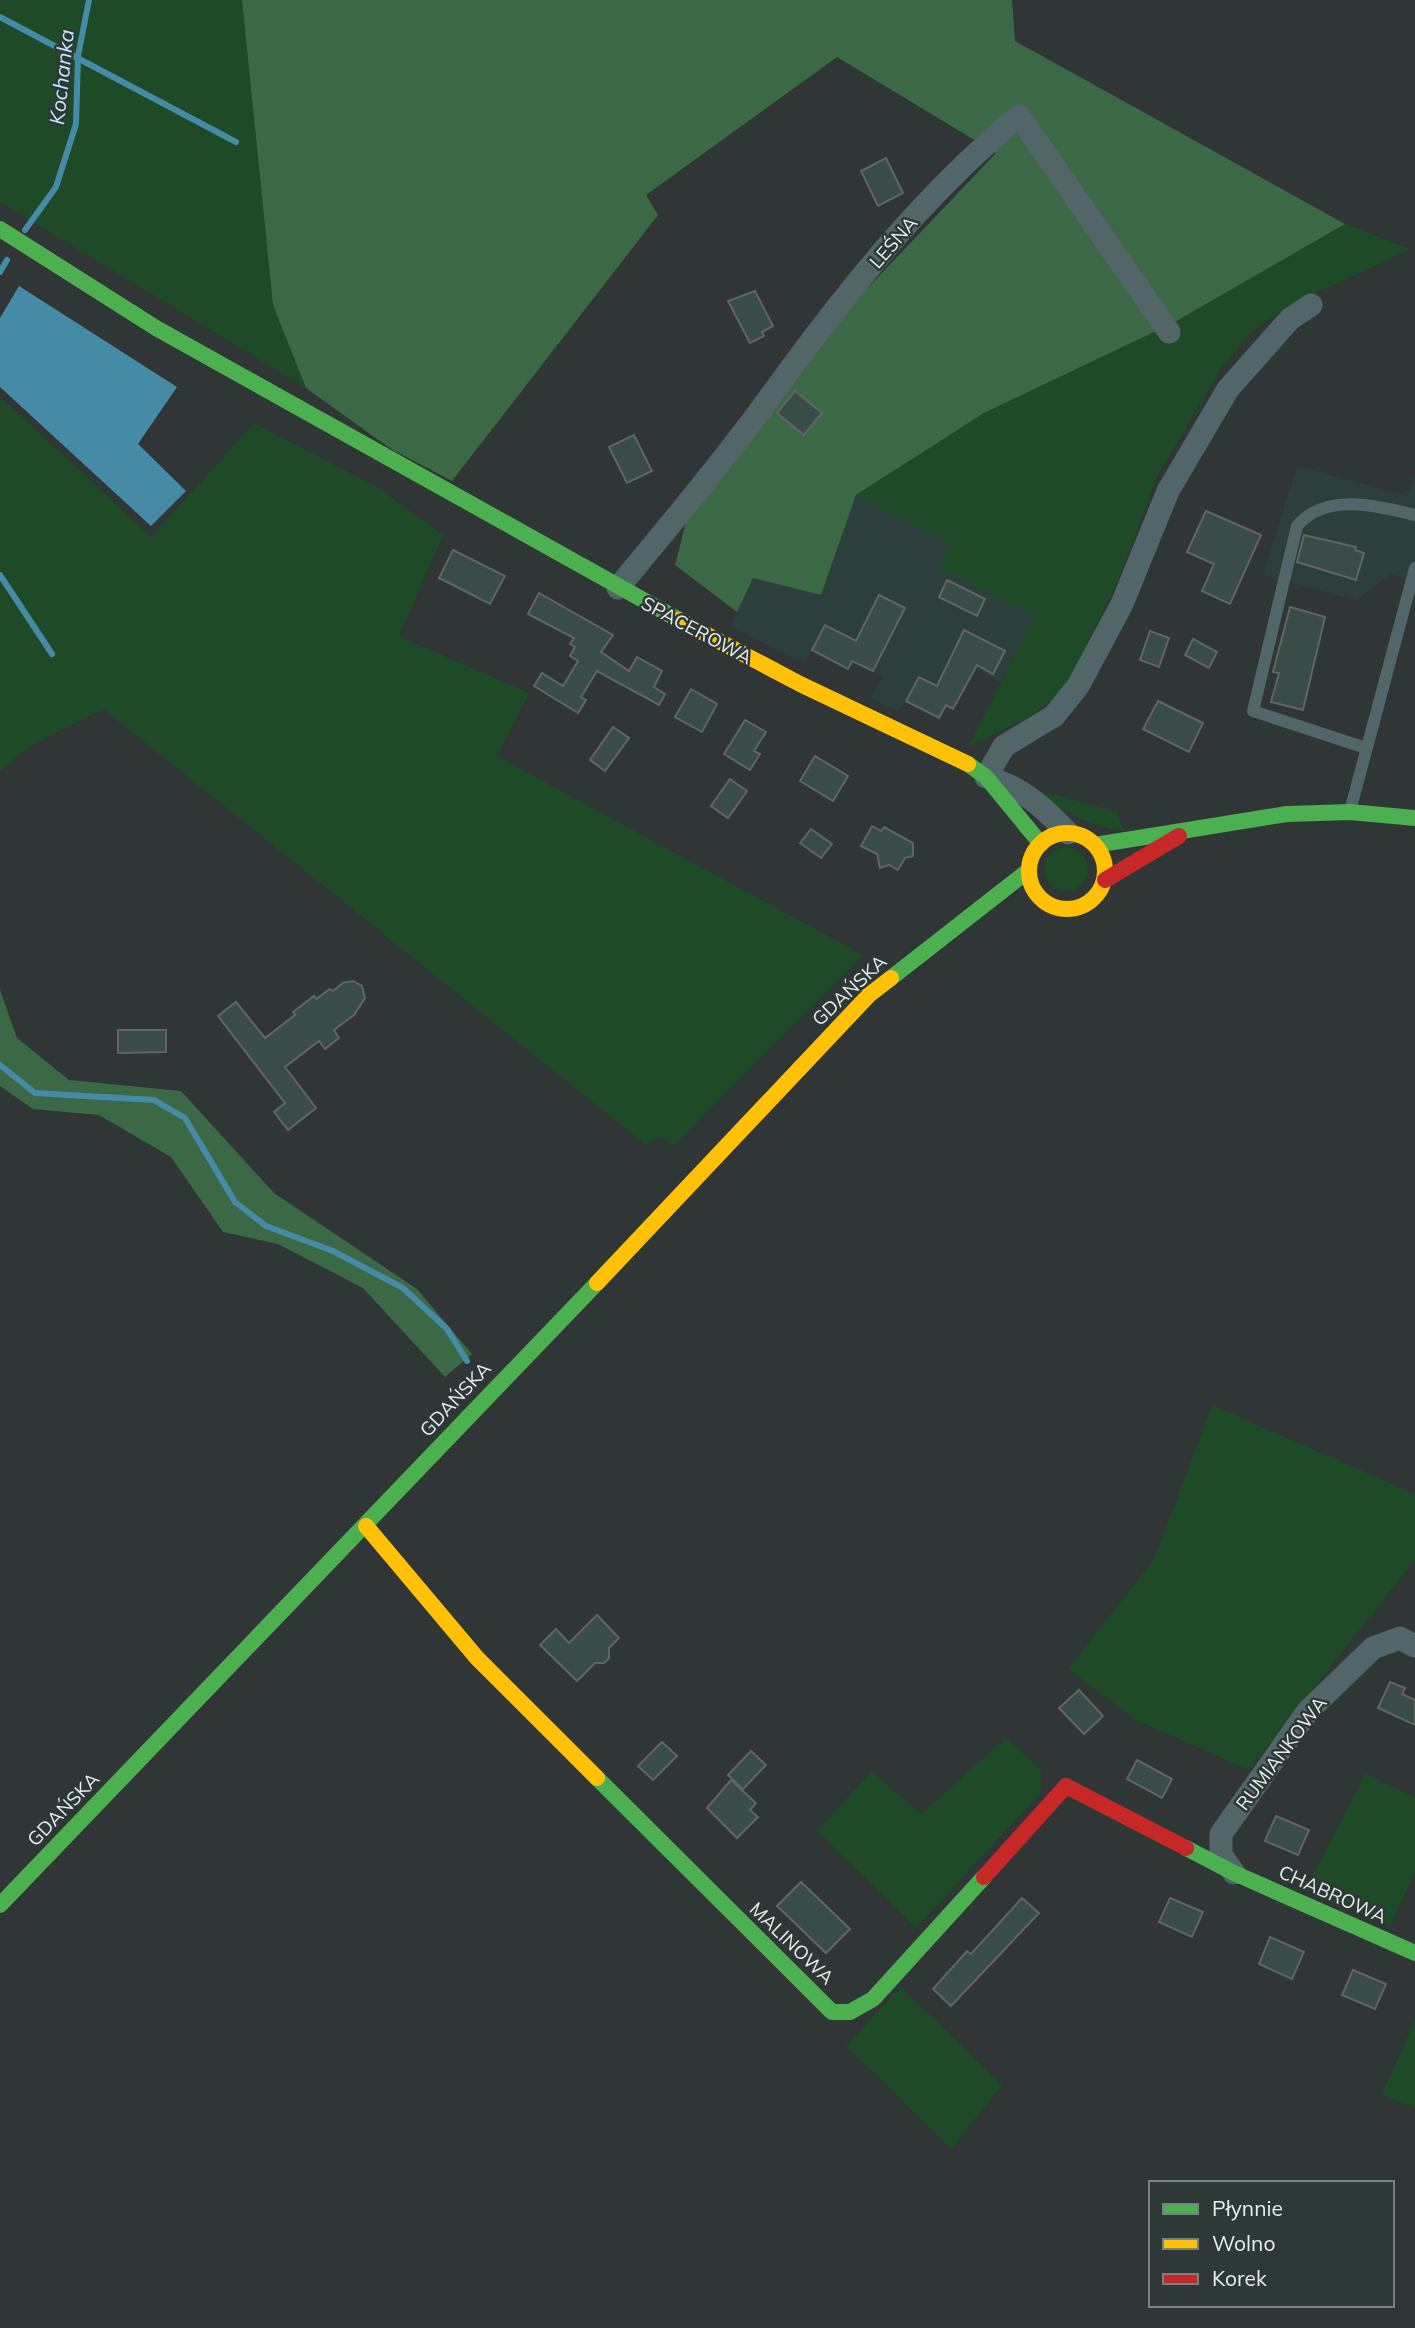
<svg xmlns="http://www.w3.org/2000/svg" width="1415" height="2328" viewBox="0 0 1415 2328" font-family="Mulish,sans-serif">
<rect width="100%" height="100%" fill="#303535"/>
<g fill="#2d3f3d">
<path d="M1297 466 1408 496 1415 475V581L1391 574 1356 600 1263 575Z"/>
<path d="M856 495 951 543 939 568 1035 616 1001 682 977 670 953 711 946 705 952 694 919 675 898 712 871 698 882 677 852 661 860 643 825 623 805 664 730 626 753 578 821 595Z"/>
</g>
<g fill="#1e4a28">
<path d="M0 0H242L273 305 306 388 0 202Z"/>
<path d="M1345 224 1411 249 1297 302 1252 331 1221 369 1157 477 1120 576 1065 690 1034 714 968 747 1035 616 939 568 951 543 856 495 984 413 1173 323Z"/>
<path d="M0 396 151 537 254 423 377 487 443 535 399 636 529 693 497 756 863 955 674 1145 661 1137 645 1144 103 709 30 746 0 771Z"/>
<path d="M1049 793 1117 812 1124 830C1101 831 1060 811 1043 796Z"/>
<circle cx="1066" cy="869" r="22"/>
<path d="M1212 1405 1415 1494V1560L1249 1770 1136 1720 1068 1669 1154 1559Z"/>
<path d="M1006 1738 1041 1769V1793L916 1928 817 1831 872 1771 921 1814Z"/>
<path d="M1365 1774 1415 1797V1871L1390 1926 1306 1888Z"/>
<path d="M901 1987 1002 2085 951 2149 846 2046Z"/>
<path d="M1415 2020V2108L1382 2094Z"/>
</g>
<g fill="#3c6945">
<path d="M242 0H1012L1015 41 1345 224 1173 323 984 413 856 495 821 595 753 578 737 612 675 565 687 518 860 296 996 153 837 57 646 195 658 215 452 481 391 449 306 388 273 305Z"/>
<path d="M0 990 17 1038 69 1080 181 1091 274 1193 417 1289 472 1354 445 1377 363 1288 278 1244 223 1232 171 1157 99 1115 33 1109 0 1086Z"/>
</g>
<path fill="#468ba6" d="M19 286 177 387 138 444 186 491 151 526 0 387V318Z"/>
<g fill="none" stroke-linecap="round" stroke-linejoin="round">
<g stroke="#468ba6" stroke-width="6">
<path d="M0 17 236 142"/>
<path d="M25 230 56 187 76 124 78 56 89 0"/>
<path d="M0 272 7 260"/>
<path d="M0 575 52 654"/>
<path d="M0 1065 35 1093 154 1100 185 1118 235 1202 266 1226 333 1251 403 1288 447 1329 467 1361"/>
</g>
</g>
<g fill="#3a4c47" stroke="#606564" stroke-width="2">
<path d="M886 158 903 193 878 206 861 171Z"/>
<path d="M755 291 773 326 762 332 764 336 750 343 728 301Z"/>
<path d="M795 391 822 413 804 435 777 413Z"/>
<path d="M634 435 652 471 627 483 609 447Z"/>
<path d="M1206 511 1261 535 1230 604 1202 591 1214 564 1187 552Z"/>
<path d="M1304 535 1356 547 1355 550 1364 553 1356 580 1297 562Z"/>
<path d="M453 550 505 576 490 604 439 578Z"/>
<path d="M947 580 985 599 977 616 939 597Z"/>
<path d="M539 593 613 635 601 652 629 671 637 657 662 671 654 687 665 694 659 705 597 671 581 697 586 700 578 713 534 686 542 673 563 686 578 661 570 656 575 647 570 644 574 638 528 614Z"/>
<path d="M879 595 905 608 873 671 852 661 848 669 812 650 825 625 856 641Z"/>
<path d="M1290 607 1325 617 1303 710 1271 702 1279 673 1273 672Z"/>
<path d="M964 630 1005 651 993 674 977 665 953 709 946 705 939 718 906 701 919 677 937 686Z"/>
<path d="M1150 631 1169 638 1159 667 1140 660Z"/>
<path d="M1193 639 1217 652 1209 668 1185 655Z"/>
<path d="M691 689 717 704 702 732 675 717Z"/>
<path d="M1158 701 1203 723 1189 752 1143 729Z"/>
<path d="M745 720 766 732 754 751 760 754 750 770 724 754Z"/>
<path d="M613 727 629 738 605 771 590 760Z"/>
<path d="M815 756 848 776 833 801 800 781Z"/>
<path d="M730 779 747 791 728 818 711 806Z"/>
<path d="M872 826 881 831 884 827 913 843V856L905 858 898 870 889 865 880 868 877 854 861 846Z"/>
<path d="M811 829 832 844 821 858 800 843Z"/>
<path d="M353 981 362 986 365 998 354 1015 334 1030 339 1038 325 1049 319 1041 285 1067 316 1108 288 1130 274 1112 285 1103 218 1016 236 1002 265 1038 295 1015 293 1012 314 996 316 999 330 989 333 991 343 983Z"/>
<path d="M118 1030H166V1052L118 1053Z"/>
<path d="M597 1615 619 1638 609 1648V1658L604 1663H595L577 1681 540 1645 556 1629 569 1643Z"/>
<path d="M1390 1682 1405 1688 1402 1694 1415 1700V1725L1378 1708Z"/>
<path d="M1079 1690 1103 1716 1084 1734 1059 1708Z"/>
<path d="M662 1742 677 1756 653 1780 638 1766Z"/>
<path d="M751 1751 766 1765 743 1789 728 1775Z"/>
<path d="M1137 1760 1172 1779 1162 1798 1127 1779Z"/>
<path d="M731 1780 756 1803 750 1810 758 1817 737 1838 707 1808Z"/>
<path d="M1276 1816 1309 1830 1298 1855 1265 1841Z"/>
<path d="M801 1882 850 1929 826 1953 777 1906Z"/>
<path d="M1022 1898 1039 1913 951 2006 933 1989 967 1951 971 1954Z"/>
<path d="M1170 1898 1203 1912 1192 1937 1159 1922Z"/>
<path d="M1270 1937 1304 1952 1292 1979 1259 1964Z"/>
<path d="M1353 1970 1386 1984 1375 2009 1342 1995Z"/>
</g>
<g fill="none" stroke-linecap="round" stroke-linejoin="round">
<g stroke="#526569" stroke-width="12">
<path d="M1366 748 1253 711 1297 526C1326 492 1377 506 1415 515"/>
<path d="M1350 811 1415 568"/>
</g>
<g stroke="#526569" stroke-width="23">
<path d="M618 588C669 526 722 463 770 397 843 296 922 196 1019 116L1169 332"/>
<path d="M1068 833C1043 807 1022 787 986 777L1004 746 1054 716 1078 686 1122 604 1168 491 1228 389 1290 319 1311 305"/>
<path d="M1234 1873 1221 1855V1834L1308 1711 1373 1648 1400 1638 1415 1646"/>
</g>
<g stroke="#4caf50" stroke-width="16">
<path d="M0 229 156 328 679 620"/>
<path d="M968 764 986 777 1041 844"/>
<path d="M1095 845 1287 814 1350 812 1415 818"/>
<path d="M891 978 1029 870"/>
<path d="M597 1778 832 2012H850L873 1999 984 1877"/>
<path d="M1186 1848 1234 1873 1415 1953"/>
<path d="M0 1905 597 1283"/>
</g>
<g stroke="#ffc107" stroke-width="16">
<path d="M679 620 800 684 968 764"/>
<circle cx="1067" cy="871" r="38"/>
<path d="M597 1283 869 995 891 978"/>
<path d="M366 1526 477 1658 597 1778"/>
</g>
<g stroke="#c62828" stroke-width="16">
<path d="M1105 880 1179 836"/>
<path d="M984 1877 1066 1786 1186 1848"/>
</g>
</g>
<g text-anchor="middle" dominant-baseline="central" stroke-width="5" stroke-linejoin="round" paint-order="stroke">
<g font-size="19" fill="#e7eeed" stroke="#2d3837">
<text transform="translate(893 242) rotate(-49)">LEŚNA</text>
<text transform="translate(697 630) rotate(28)">SPACEROWA</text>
<text transform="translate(849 990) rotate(-43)">GDAŃSKA</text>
<text transform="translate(455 1399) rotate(-47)">GDAŃSKA</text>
<text transform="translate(1281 1753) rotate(-53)">RUMIANKOWA</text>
<text transform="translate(63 1809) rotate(-46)">GDAŃSKA</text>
<text transform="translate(1333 1894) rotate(24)">CHABROWA</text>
<text transform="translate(792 1943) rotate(44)">MALINOWA</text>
</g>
<g font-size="21" font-style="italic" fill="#c2e8fa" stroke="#2d3837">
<text transform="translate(61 77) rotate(-84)">Kochanka</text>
</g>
</g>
<rect x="1149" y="2181" width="245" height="126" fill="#2d3837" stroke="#778180" stroke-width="2"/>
<rect x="1163" y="2204" width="35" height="10" fill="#4caf50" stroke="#778180" stroke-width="2"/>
<text x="1212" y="2216" font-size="21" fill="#e7eeed">Płynnie</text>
<rect x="1163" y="2239" width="35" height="10" fill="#ffc107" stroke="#778180" stroke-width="2"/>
<text x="1212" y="2251" font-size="21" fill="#e7eeed">Wolno</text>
<rect x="1163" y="2274" width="35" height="10" fill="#c62828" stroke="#778180" stroke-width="2"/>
<text x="1212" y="2286" font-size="21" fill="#e7eeed">Korek</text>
</svg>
